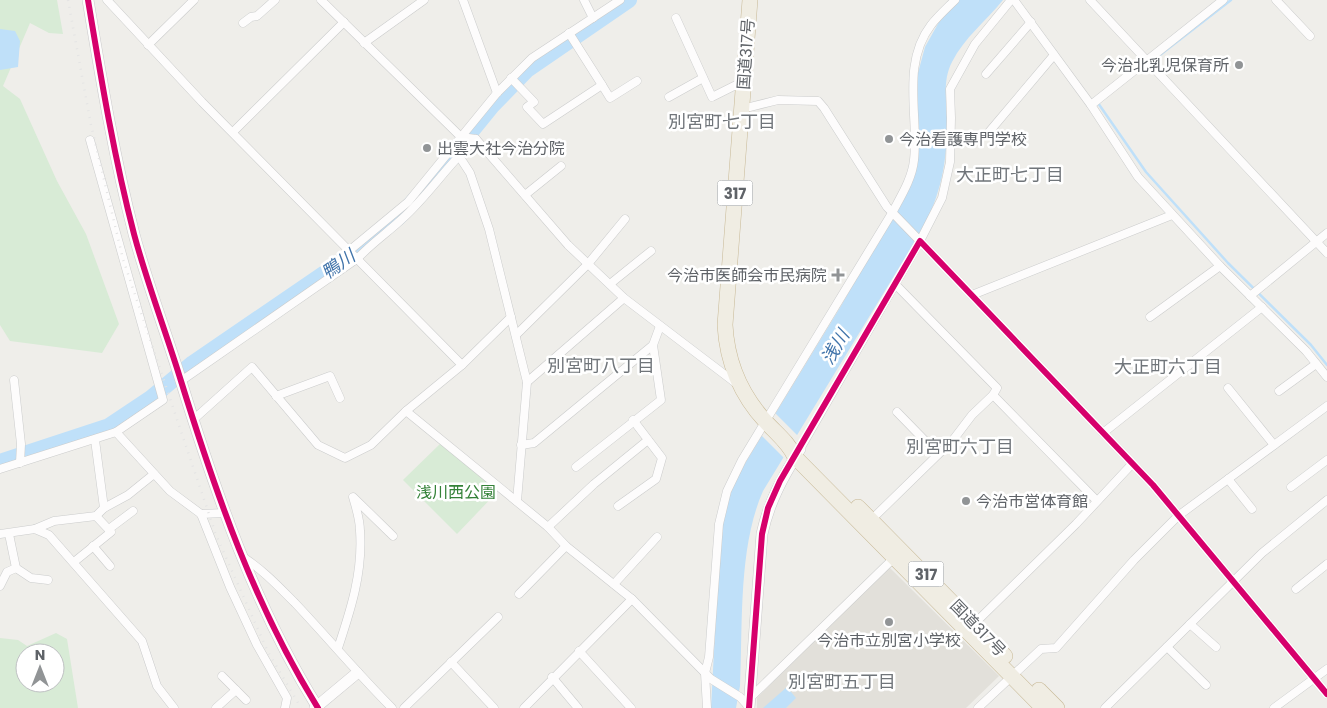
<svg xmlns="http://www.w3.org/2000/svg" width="1327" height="708" viewBox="0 0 1327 708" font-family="Poppins,'Noto Sans JP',sans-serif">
<rect width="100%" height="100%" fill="#efeeea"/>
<path fill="#e2e0da" d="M889 567 999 676 966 708H757V698Z"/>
<g fill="#d8ebd6" fill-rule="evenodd">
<path d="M0 0H57L63 34 49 33 30 23 3 86 20 99 57 181 86 234 119 324 102 353 10 341 0 325Z"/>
<path d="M441 443 499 490 457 534 403 480Z"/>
<path d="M56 633 67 639 78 708H0V638L18 640 27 646ZM25 653H55V683H25Z"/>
</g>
<g fill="#bfe0f9">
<path d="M959 0H1003C986 21 964 38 952 62 942 81 947 102 947 123 947 163 941 194 922 230L763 491C738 548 743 623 740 686L736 708H711L716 613 723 521 728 497 744 465 841 306 914 177 915 84 925 47 939 22Z"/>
<path d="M0 29 15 31 20 41 18 67 0 70Z"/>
<path d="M787 687 796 698 786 708H763Z"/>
</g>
<path fill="#efeeea" d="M775 413 798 436 784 458 761 435Z"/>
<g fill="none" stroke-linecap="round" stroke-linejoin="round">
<g stroke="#bfe0f9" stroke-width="2.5">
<path d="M1138 72 1231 0"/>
<path d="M1100 102 1098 103 1146 172 1228 263 1311 345 1327 365"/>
</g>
<path stroke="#bfe0f9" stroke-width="16" d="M0 462 109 426 151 398 193 363 357 251 400 216 427 186 492 106 527 70 629 0"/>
<defs>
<g id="street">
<path d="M107 0 202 102 462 365"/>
<path d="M321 0 461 137 476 139 568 245 624 298 737 384"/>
<path d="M463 0 497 93"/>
<path d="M584 0 593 18"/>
<path d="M1014 0 1091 105 1138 177 1220 266 1306 351 1327 377"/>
<path d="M1090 0 1327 253"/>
<path d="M1276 0 1310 36"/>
<path d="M676 18 712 97 744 81"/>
<path d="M243 23 251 17 257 16 275 0"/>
<path d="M364 43 424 0"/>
<path d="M148 45 194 0"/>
<path d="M986 74 1031 22"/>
<path d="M511 78 534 102 527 107 543 124 602 85 569 33"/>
<path d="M602 85 610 98 637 81"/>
<path d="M669 97 703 78"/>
<path d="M1091 105 1223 0"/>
<path d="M742 109 778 100 818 101 824 108 887 207 920 241 942 198 950 162 951 118 950 89 975 44 1011 0"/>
<path d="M233 132 344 22"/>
<path d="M989 132 1054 55"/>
<path d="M90 140 163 400 116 432"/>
<path d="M457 153 470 173 489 229 527 382 517 501"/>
<path d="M525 195 561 166"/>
<path d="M350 250 408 202 497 93 532 58 620 0"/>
<path d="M610 284 651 251"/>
<path d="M895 284 997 388 993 395"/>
<path d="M972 295 1172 215"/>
<path d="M1250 296 1327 233"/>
<path d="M1150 317 1220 266"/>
<path d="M516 335 588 264 625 219"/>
<path d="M14 380 21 444 20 463"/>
<path d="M181 381 358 258C372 243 387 233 402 219 429 195 448 164 476 139"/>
<path d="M527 382 624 298"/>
<path d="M1228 388 1274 445"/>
<path d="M1279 391 1316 364"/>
<path d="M276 396 330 376 340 398"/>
<path d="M406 411 548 527 566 546 632 599 711 679 740 697 750 708"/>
<path d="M897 412 938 454"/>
<path d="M193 420 252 367 318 445 345 458 371 445 406 411 462 365 511 317"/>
<path d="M1103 433 1262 307"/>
<path d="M95 440 104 508"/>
<path d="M521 445 534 443 653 345"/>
<path d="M800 449 920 241 1153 485 1327 694"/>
<path d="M576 467 661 400 653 345 660 326"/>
<path d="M0 469 116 432 170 491 201 514 230 587 257 645 287 698 285 708"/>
<path d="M1228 479 1252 509"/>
<path d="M1291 487 1327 460"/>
<path d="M618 506 656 479 662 458 633 420"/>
<path d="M201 514 224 513"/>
<path d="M870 521 953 440 972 415 993 395 1096 500"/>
<path d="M548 527 594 484 648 440"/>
<path d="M35 529 54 521 96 516 104 508 128 495 154 474"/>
<path d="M109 529 133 511"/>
<path d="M0 534 35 529 49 535 142 641 157 686 174 708"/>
<path d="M93 546 110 566"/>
<path d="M243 557C263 570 278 586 295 603 328 638 358 674 392 708"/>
<path d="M74 562 111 532 96 516"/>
<path d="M16 568 31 578 48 580"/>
<path d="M614 584 657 537"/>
<path d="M0 586 7 572 16 568 9 534"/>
<path d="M1296 589 1327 564"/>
<path d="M519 594 566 546"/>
<path d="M1190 624 1216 647"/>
<path d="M973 625 1076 524 1132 464"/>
<path d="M1167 647 1206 685"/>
<path d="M338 648C351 609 363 572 360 531 360 519 356 508 353 497L393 536"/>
<path d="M579 651 631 708"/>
<path d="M451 662 494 708"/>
<path d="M222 676 246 700"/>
<path d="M552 677 578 708"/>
<path d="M749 699 896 556"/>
<path d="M216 708 236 690"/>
<path d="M404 708 498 617"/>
<path d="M524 708 632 599"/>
<path d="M707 708 705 673 709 657 719 524 727 491 742 460 892 213C901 196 912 179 914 160 919 116 901 64 931 25 938 16 947 8 955 0"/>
<path d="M978 708 1041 649 1056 648 1134 560 1178 516 1327 406"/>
<path d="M1105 708 1262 553 1327 500"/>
<path d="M1274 708 1327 669"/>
</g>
<g id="secondary">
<path d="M88 0C101 78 114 157 134 234 147 283 166 332 181 381 216 494 255 607 318 708"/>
<path d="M315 708 357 673"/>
<path d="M749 708 762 534C769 501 783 477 800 449"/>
</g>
<g id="highway">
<path d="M750 0 725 325C727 362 741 395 766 422 777 434 789 443 795 457L1043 708"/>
<path d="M858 507 1005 656"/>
<path d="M1039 690 1057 708"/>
</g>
</defs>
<use href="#street" stroke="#cbcccc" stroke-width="9"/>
<use href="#secondary" stroke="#cacacb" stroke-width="12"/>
<use href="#highway" stroke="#c8b996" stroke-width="16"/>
<use href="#street" stroke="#fdfcfc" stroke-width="8"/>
<use href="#secondary" stroke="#fdfcfc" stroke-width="11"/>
<use href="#highway" stroke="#f0ede3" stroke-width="15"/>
<path stroke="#e4e4e4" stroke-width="2.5" stroke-dasharray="1 6" stroke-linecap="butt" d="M68 0 91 125 123 259 216 535 268 652 301 708"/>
<defs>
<g id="cycleway">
<path d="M88 0C101 78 114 157 134 234 147 283 166 332 181 381 216 494 255 607 318 708"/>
<path d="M749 708 762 534 768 508 780 481 920 241 1153 485 1327 694"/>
</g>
</defs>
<use href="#cycleway" stroke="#fff" stroke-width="9"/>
<use href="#cycleway" stroke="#d6006c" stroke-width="6"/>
</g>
<g fill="#919496" stroke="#fff" stroke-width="2">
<circle cx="1239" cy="65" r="5"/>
<circle cx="889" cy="139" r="5"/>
<circle cx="427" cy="148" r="5"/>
<path d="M835.5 267.5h5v5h5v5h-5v5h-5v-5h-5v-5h5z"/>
<circle cx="966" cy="501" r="5"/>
<circle cx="889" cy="622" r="5"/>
</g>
<g text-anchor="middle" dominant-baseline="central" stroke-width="5" stroke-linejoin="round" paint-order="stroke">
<g fill="#fff" stroke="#8f9295" stroke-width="1">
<rect x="717.5" y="180.5" width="35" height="25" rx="4"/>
<rect x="908.5" y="561.5" width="35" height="25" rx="4"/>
</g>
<g font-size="15" font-weight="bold" fill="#5f6368">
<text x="735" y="193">317</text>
<text x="926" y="574">317</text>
</g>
<g font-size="16" fill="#5f6368" stroke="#fff">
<text transform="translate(746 54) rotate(-86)">国道317号</text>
<text transform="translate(978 628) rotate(46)">国道317号</text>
</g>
<g font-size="16" fill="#5f6368" stroke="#fff" text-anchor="start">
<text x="1229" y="65" text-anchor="end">今治北乳児保育所</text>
<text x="899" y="139">今治看護専門学校</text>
<text x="437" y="148">出雲大社今治分院</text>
<text x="827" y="275" text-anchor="end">今治市医師会市民病院</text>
<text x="976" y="501">今治市営体育館</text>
<text x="889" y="640" text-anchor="middle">今治市立別宮小学校</text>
</g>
<g font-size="16" fill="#348238" stroke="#fff">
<text x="456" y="492">浅川西公園</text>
</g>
<g font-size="18" fill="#70757a" stroke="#fff">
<text x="722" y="121">別宮町七丁目</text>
<text x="1010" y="174">大正町七丁目</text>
<text x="601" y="365">別宮町八丁目</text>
<text x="1168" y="366">大正町六丁目</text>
<text x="960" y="446">別宮町六丁目</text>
<text x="842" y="681">別宮町五丁目</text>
</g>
<g font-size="18" font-style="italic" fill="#4174aa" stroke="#fff">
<text transform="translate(338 264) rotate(-35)">鴨川</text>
<text transform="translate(835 347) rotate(-59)">浅川</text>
</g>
</g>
<g transform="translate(40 668)"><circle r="24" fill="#ffffff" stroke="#bfc1c3"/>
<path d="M0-4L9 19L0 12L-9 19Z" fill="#919496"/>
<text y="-8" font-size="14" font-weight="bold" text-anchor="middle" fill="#5f6368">N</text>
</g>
</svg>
